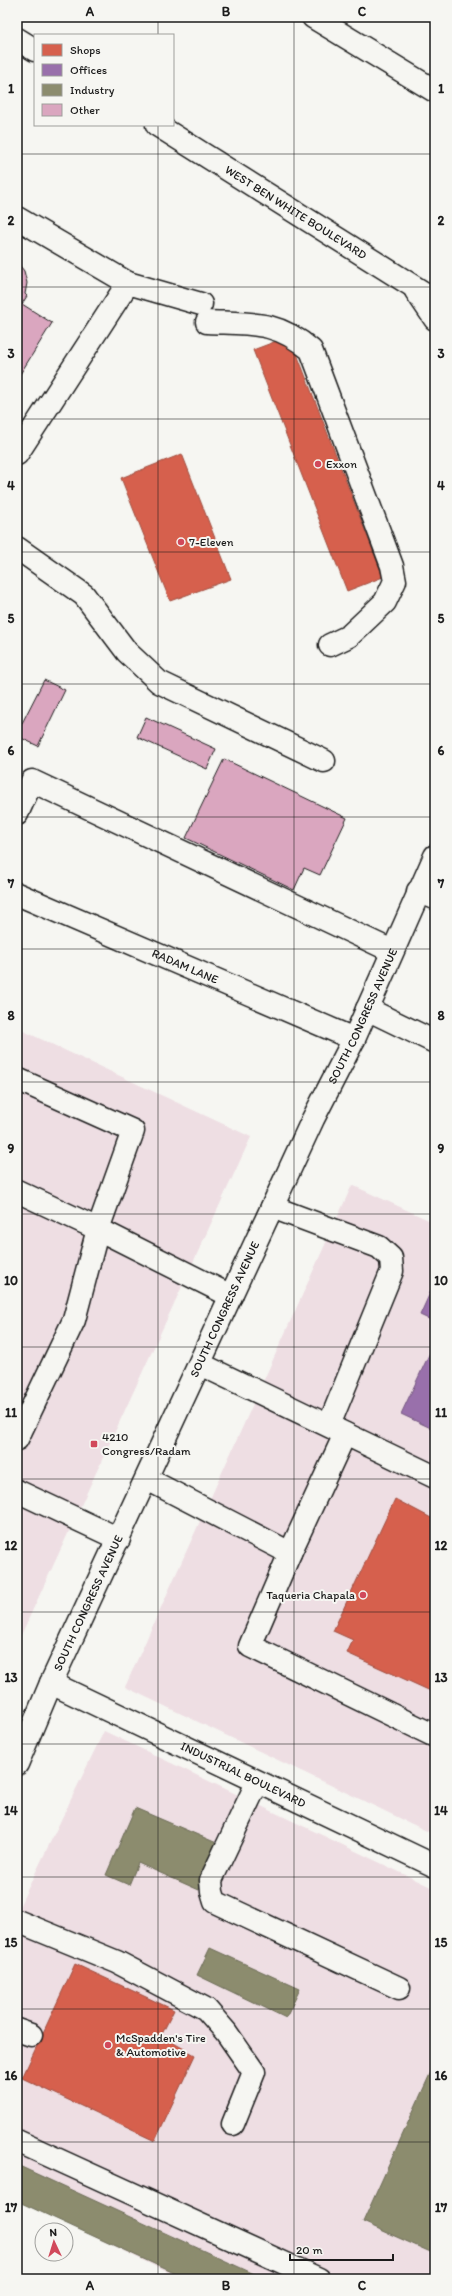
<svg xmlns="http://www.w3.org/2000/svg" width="452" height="2296" viewBox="0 0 452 2296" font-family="Itim,sans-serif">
<rect width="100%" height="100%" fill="#f6f6f2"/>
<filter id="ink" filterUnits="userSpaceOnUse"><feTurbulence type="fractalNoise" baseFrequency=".025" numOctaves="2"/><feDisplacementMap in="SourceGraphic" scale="8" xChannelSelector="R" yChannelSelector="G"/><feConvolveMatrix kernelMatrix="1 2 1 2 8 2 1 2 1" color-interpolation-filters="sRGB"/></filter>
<g filter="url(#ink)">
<g fill="#eedee3">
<path d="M17 1028 251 1137 17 1644Z"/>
<path d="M352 1185 435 1223V1835L125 1687Z"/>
<path d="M104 1731 435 1889V2279H181L17 2199V1911Z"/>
</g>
<g fill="#d6604d" stroke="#9e4c3e">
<path d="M290 336 383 577 347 591 253 350Z"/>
<path d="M182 454 231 579 170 601 121 478Z"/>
<path d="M395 1499 435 1520V1693L347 1653 353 1640 333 1631Z"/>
<path d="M75 1964 174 2010 161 2036 195 2055 155 2141 22 2078Z"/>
</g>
<g fill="#9970ab" stroke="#745780">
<path d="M435 1282V1322L420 1315Z"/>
<path d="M435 1342V1430L401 1414Z"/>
</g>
<g fill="#8c8c6e" stroke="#6a6a55">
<path d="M135 1808 219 1844 199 1890 138 1863 129 1885 106 1875Z"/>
<path d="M210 1948 300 1989 286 2018 197 1975Z"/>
<path d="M435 2063V2254L363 2222Z"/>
<path d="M17 2165 265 2279H187L17 2201Z"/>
</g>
<g fill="#daa6bf" stroke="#1c1c1c">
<path d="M17 262 24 271 27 283 25 294 27 296 22 304 52 323 17 379Z"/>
<path d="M44 680 65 690 38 746 17 736V733Z"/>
<path d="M146 717 216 749 207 769 137 737Z"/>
<path d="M224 759 347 818 320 875 304 868 294 890 186 838Z"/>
</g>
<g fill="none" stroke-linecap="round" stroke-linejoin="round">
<defs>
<g id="minor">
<path d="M17 218 128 283"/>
<path d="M207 322C250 324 276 320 311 350L392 566 395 581 385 602 349 636 330 645"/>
<path d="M17 454 128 283 201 304"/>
<path d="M17 548 84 595 127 652 159 682 324 761"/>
<path d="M17 814 32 781 392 951"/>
<path d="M418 891 435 898"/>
<path id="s1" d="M17 894 354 1039"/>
<path d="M367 1009 435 1042"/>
<path d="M17 1079 133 1131 98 1229 231 1296"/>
<path d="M17 1191 98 1229 74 1320 17 1439"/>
<path d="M272 1207 379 1247 391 1258 392 1271 329 1425"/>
<path d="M200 1364 435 1477"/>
<path d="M147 1479 290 1553 250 1646 435 1736"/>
<path d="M17 1491 119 1539"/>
<path d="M290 1553 345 1434"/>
<path id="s2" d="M51 1683 435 1866"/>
<path d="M257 1783 211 1880 212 1892 215 1902 399 1988"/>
<path d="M17 1921 117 1962 206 2009 226 2032 254 2072 233 2124"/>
<path d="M17 2030 31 2035"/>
<path d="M17 2141 319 2279"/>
</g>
<g id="major">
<path d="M17 39 35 50"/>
<path id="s3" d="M157 125 435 300"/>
<path d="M416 291 435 319"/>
<path id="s4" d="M17 1764 51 1683 313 1119 354 1039 435 856"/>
</g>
<path id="highway" d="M313 17 435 91"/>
</defs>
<use href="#minor" stroke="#1c1c1c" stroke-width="25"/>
<use href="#major" stroke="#1c1c1c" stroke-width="25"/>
<use href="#highway" stroke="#1c1c1c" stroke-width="25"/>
<use href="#minor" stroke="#f6f6f2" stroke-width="22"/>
<use href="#major" stroke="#f6f6f2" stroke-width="22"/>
<use href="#highway" stroke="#f6f6f2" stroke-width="22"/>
</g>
</g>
<path fill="none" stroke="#1c1c1c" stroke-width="1" stroke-opacity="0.55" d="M158 17V35M294 17V2279M158 125V2279M17 154H435M17 287H435M17 419H435M17 552H435M17 684H435M17 817H435M17 949H435M17 1082H435M17 1214H435M17 1347H435M17 1479H435M17 1612H435M17 1744H435M17 1877H435M17 2009H435M17 2142H435"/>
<g fill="#d1495b" stroke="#f6f6f2" stroke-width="1.5">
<circle cx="318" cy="464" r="4"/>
<circle cx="181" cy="542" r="4"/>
<rect x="90" y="1440" width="8" height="8" rx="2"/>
<circle cx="363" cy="1595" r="4"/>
<circle cx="108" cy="2045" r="4"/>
</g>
<g text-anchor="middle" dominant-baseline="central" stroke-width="4" stroke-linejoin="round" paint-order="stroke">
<g font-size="12" fill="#1c1c1c" stroke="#f6f6f2">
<text stroke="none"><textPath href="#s3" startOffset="164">WEST BEN WHITE BOULEVARD</textPath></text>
<text stroke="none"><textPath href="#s1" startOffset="183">RADAM LANE</textPath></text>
<text stroke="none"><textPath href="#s4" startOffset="824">SOUTH CONGRESS AVENUE</textPath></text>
<text stroke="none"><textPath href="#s4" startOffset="500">SOUTH CONGRESS AVENUE</textPath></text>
<text stroke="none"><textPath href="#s4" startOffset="176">SOUTH CONGRESS AVENUE</textPath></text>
<text stroke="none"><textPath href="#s2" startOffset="213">INDUSTRIAL BOULEVARD</textPath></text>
</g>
<g font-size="12" fill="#1c1c1c" stroke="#f6f6f2" text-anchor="start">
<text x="326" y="464">Exxon</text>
<text x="189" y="542">7-Eleven</text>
<text x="102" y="1437">4210<tspan x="102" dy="14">Congress/Radam</tspan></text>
<text x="355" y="1595" text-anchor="end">Taqueria Chapala</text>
<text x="116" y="2038">McSpadden's Tire<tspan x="116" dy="14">&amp; Automotive</tspan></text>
</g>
</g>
<rect width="452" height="2296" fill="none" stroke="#f6f6f2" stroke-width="44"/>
<rect x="34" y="34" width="140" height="92" fill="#f6f6f2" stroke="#9f9f9c"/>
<rect x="42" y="44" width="20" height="12" fill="#d6604d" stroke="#9f9f9c"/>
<text x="70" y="54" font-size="12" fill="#1c1c1c">Shops</text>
<rect x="42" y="64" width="20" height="12" fill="#9970ab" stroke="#9f9f9c"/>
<text x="70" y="74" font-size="12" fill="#1c1c1c">Offices</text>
<rect x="42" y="84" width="20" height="12" fill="#8c8c6e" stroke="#9f9f9c"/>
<text x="70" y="94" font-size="12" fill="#1c1c1c">Industry</text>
<rect x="42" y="104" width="20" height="12" fill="#daa6bf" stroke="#9f9f9c"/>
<text x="70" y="114" font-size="12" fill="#1c1c1c">Other</text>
<g transform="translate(54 2242) rotate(356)"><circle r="19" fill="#f6f6f2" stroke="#9f9f9c"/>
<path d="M0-3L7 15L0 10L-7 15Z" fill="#d1495b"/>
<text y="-6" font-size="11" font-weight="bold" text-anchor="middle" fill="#1c1c1c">N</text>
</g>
<path d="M290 2254v6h103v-6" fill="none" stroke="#1c1c1c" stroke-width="2"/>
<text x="296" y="2254" font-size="12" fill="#1c1c1c" stroke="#f6f6f2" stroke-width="3" paint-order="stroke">20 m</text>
<rect x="22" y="22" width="408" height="2252" fill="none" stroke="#1c1c1c" stroke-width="1.5"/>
<g font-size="13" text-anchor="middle" font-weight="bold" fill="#1c1c1c">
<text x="90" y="16">A</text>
<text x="226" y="16">B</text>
<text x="362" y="16">C</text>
<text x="11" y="93">1</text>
<text x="441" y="93">1</text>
<text x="11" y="225">2</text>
<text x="441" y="225">2</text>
<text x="11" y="358">3</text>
<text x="441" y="358">3</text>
<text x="11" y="490">4</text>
<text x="441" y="490">4</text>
<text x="11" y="623">5</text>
<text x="441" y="623">5</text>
<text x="11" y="755">6</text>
<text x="441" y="755">6</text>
<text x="11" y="888">7</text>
<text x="441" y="888">7</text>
<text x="11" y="1020">8</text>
<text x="441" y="1020">8</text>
<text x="11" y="1153">9</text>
<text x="441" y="1153">9</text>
<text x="11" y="1285">10</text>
<text x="441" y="1285">10</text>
<text x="11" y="1417">11</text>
<text x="441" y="1417">11</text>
<text x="11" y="1550">12</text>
<text x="441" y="1550">12</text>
<text x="11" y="1682">13</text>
<text x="441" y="1682">13</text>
<text x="11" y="1815">14</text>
<text x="441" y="1815">14</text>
<text x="11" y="1947">15</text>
<text x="441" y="1947">15</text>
<text x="11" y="2080">16</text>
<text x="441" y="2080">16</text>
<text x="11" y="2212">17</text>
<text x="441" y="2212">17</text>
<text x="90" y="2290">A</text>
<text x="226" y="2290">B</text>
<text x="362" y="2290">C</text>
</g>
</svg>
